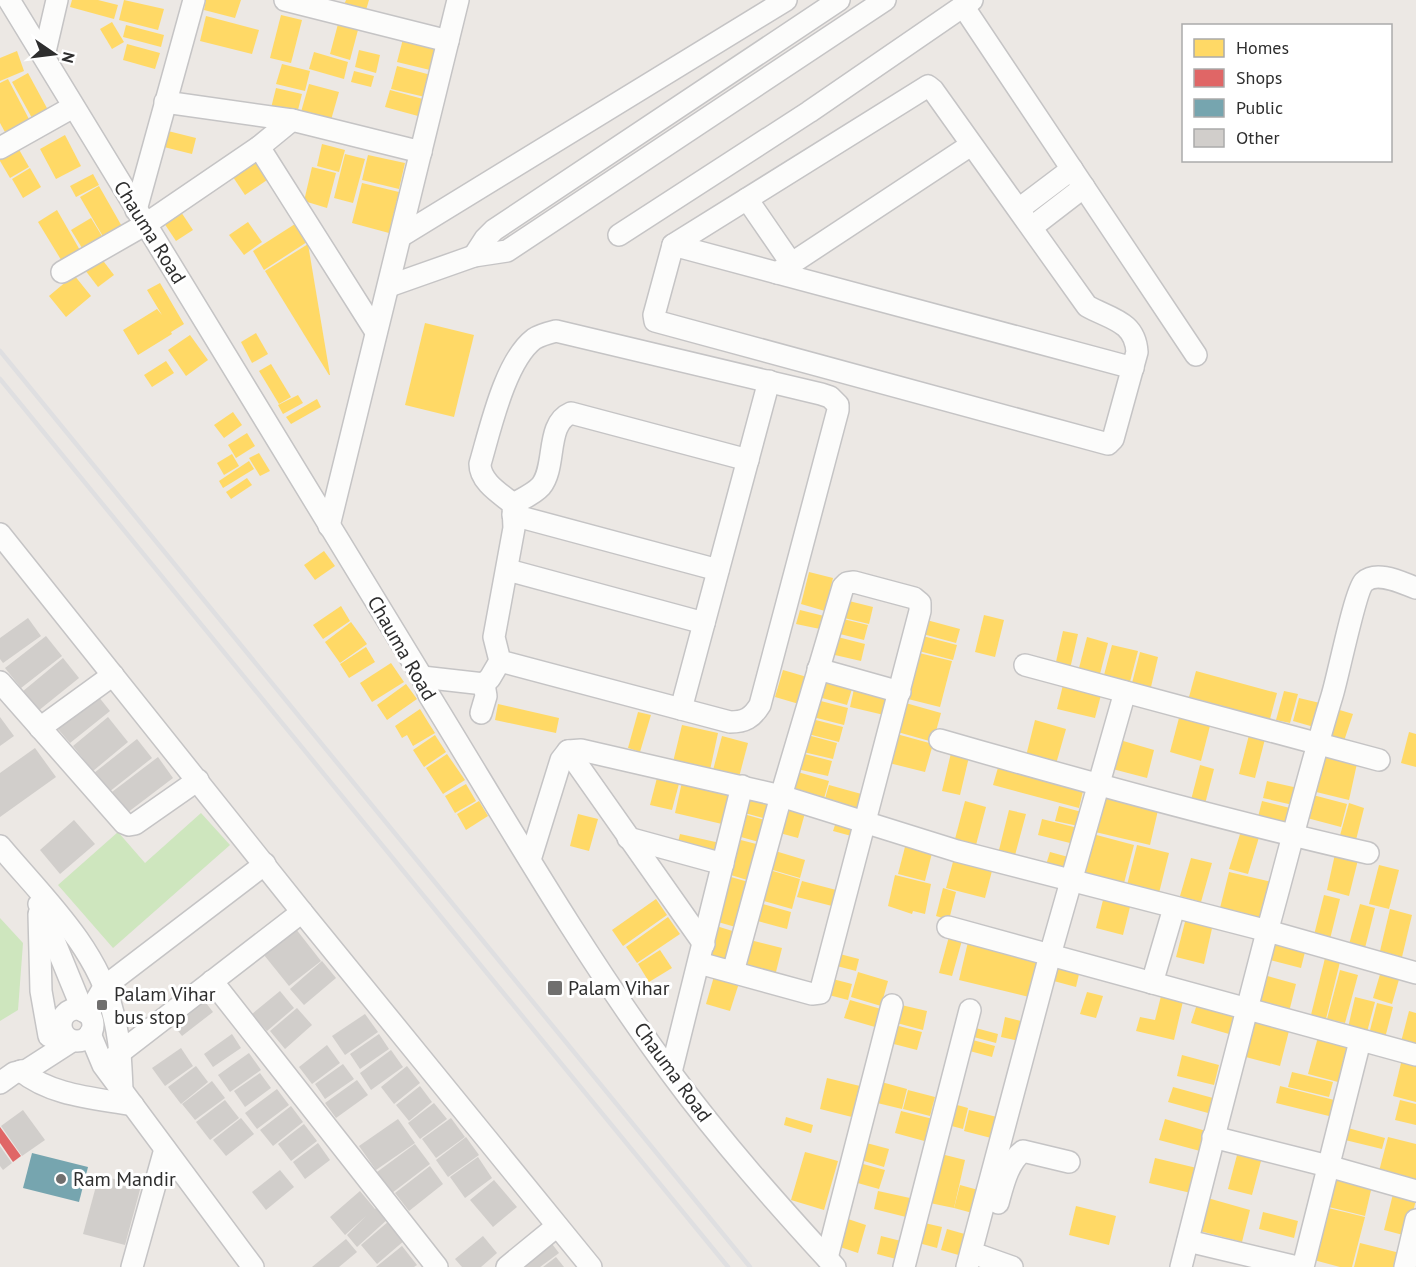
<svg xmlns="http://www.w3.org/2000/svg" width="1416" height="1267" viewBox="0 0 1416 1267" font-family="'PT Sans',sans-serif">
<rect width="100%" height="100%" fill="#ece8e4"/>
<g fill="#cee6be">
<path d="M201 813 230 845 113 948 58 885 118 832 145 863Z"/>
<path d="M0 918 23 943 18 1010 0 1021Z"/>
</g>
<g fill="#ffd966">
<path d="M72 0H98L118 5 114 19 70 7Z"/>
<path d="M124 0 164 9 158 30 119 20Z"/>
<path d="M206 0H241L235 18 204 10Z"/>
<path d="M346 0H369L366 10 344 5Z"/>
<path d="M281 15 302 20 291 63 270 58Z"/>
<path d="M206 16 259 30 252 54 200 41Z"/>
<path d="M112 22 124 42 112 49 100 29Z"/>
<path d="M338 24 358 30 350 60 330 54Z"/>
<path d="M126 25 164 35 161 47 123 37Z"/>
<path d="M403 39 436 47 430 70 397 62Z"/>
<path d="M127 44 160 53 155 69 123 60Z"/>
<path d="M359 50 380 55 376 73 355 67Z"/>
<path d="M17 51 24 71 0 81V58Z"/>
<path d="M314 52 348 62 344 79 309 69Z"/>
<path d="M282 64 310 71 305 91 276 84Z"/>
<path d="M397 66 431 75 425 97 391 89Z"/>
<path d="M354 71 374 76 371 87 351 82Z"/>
<path d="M28 73 48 110 32 118 12 82Z"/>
<path d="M8 79 30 121 6 134 0 123V83Z"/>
<path d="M309 84 339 92 331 120 301 112Z"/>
<path d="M276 88 302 94 297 114 271 108Z"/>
<path d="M390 90 423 99 418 116 385 107Z"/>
<path d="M168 131 196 138 192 154 164 147Z"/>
<path d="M65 135 81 166 56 179 40 149Z"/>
<path d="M322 144 345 150 339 172 317 166Z"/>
<path d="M17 146 29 167 10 178 0 161V156Z"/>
<path d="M345 154 365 159 353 203 334 198Z"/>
<path d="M368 155 405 163 399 189 362 180Z"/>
<path d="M256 157 270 178 245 195 231 174Z"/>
<path d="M312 167 336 173 327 208 304 201Z"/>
<path d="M30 168 41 187 23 198 12 179Z"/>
<path d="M93 174 99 185 76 197 70 186Z"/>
<path d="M362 183 399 192 389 233 352 223Z"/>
<path d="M99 186 124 230 105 240 80 197Z"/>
<path d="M179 209 193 230 176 241 162 220Z"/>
<path d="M57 210 81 252 63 263 38 222Z"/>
<path d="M91 218 102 236 82 248 71 230Z"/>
<path d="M248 222 262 242 244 255 229 235Z"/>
<path d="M295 224 307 242 264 270 253 251Z"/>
<path d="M308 244 330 375H329L265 271Z"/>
<path d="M101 258 114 275 98 287 85 270Z"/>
<path d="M74 275 91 296 66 317 49 296Z"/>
<path d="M160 283 184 324 171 332 172 334 138 355 123 330 157 309 162 315 147 290Z"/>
<path d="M425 323 474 335 454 417 405 405Z"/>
<path d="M256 333 268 354 252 363 241 342Z"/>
<path d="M190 335 208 360 186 376 168 350Z"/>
<path d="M166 361 174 373 152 387 144 375Z"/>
<path d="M271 364 291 397 279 404 259 371Z"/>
<path d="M298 395 303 403 283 414 278 405Z"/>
<path d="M317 399 321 407 291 424 286 417Z"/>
<path d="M233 412 242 425 224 438 214 425Z"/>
<path d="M247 433 255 446 236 458 228 445Z"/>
<path d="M259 453 270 471 260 476 249 458Z"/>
<path d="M232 454 239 466 224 475 217 463Z"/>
<path d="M249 461 254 469 223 488 219 481Z"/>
<path d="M247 478 252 485 231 499 226 492Z"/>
<path d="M324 551 335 566 315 580 304 565Z"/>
<path d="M809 572 833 578 825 611 801 604Z"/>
<path d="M841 599 873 607 869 624 836 616Z"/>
<path d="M341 606 350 621 323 639 313 625Z"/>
<path d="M800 610 824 616 820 629 796 624Z"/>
<path d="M984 615 1004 620 995 657 975 652Z"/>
<path d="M835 617 868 625 864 640 832 632Z"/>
<path d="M923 619 960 629 956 643 919 633Z"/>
<path d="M351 622 367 644 340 663 325 642Z"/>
<path d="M1063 631 1078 634 1070 669 1055 666Z"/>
<path d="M830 635 865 644 861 661 826 653Z"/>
<path d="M919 635 957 645 953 660 915 650Z"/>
<path d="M1087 637 1108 643 1100 674 1079 668Z"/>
<path d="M1112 645 1138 651 1130 682 1104 675Z"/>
<path d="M366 647 375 662 349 678 340 664Z"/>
<path d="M915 652 952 661 940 707 904 698Z"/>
<path d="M1140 652 1158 657 1151 687 1132 683Z"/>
<path d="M391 663 404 682 372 702 360 683Z"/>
<path d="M783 670 807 677 799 704 775 697Z"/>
<path d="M1196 671 1277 693 1270 719 1189 697Z"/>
<path d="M820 680 852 689 847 705 815 696Z"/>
<path d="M406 684 417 699 387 720 377 705Z"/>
<path d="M1063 685 1101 695 1095 718 1057 709Z"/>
<path d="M854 689 889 698 884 715 850 707Z"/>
<path d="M1284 691 1298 694 1290 723 1276 720Z"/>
<path d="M1299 698 1320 703 1314 727 1293 721Z"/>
<path d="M813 699 848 708 844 725 809 716Z"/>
<path d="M902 702 941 713 933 742 894 731Z"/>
<path d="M498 704 559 718 556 733 495 720Z"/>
<path d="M1333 708 1353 714 1343 744 1323 738Z"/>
<path d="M420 709 428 722 419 727 428 722 435 733 413 746 407 735 402 738 395 726Z"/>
<path d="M638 712 651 715 640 752 628 748Z"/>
<path d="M1180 714 1211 722 1201 761 1170 752Z"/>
<path d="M808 718 843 727 839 742 804 733Z"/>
<path d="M1035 720 1066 729 1056 764 1026 756Z"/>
<path d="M682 725 718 733 710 770 673 762Z"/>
<path d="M1409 732 1416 734V767L1401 763Z"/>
<path d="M893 733 933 744 925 772 885 762Z"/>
<path d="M804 734 837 743 833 759 799 751Z"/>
<path d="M435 735 446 752 424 767 413 750Z"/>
<path d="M1249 735 1265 739 1255 778 1239 774Z"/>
<path d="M722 736 748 743 738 781 712 774Z"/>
<path d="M1113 738 1154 750 1147 778 1105 767Z"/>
<path d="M1321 751 1358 759 1349 800 1312 791Z"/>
<path d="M801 753 832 761 828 776 797 769Z"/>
<path d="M951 753 969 757 960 795 942 791Z"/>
<path d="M447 754 465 780 443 794 426 768Z"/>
<path d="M999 764 1084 787 1079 808 993 785Z"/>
<path d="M1200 765 1214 769 1205 804 1191 800Z"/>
<path d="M794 771 829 781 823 802 789 792Z"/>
<path d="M658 774 680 780 672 810 650 805Z"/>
<path d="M1267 781 1298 788 1293 805 1263 798Z"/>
<path d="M682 782 730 794 722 824 675 813Z"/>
<path d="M466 784 476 801 455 813 445 796Z"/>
<path d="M829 785 865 795 861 813 824 802Z"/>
<path d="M1101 792 1159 806 1150 845 1091 831Z"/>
<path d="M1313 795 1347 804 1341 827 1307 818Z"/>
<path d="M745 798 775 806 771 820 741 812Z"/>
<path d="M479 801 488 816 466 830 457 814Z"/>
<path d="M965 801 986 807 976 845 955 839Z"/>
<path d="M1262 801 1290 808 1285 828 1257 821Z"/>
<path d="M1349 803 1364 808 1355 844 1339 839Z"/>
<path d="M1059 806 1082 812 1078 826 1055 821Z"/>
<path d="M783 807 805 813 798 838 776 832Z"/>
<path d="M1009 810 1026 814 1014 859 998 854Z"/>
<path d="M740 813 772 822 766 844 734 835Z"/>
<path d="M578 814 598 819 589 851 570 846Z"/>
<path d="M1042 819 1078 828 1074 844 1038 835Z"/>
<path d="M836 822 858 828 855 837 833 831Z"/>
<path d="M1242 828 1260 834 1248 874 1229 869Z"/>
<path d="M1089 833 1134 845 1123 887 1078 875Z"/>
<path d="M680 834 720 843 717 860 676 851Z"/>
<path d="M733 838 764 846 754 882 724 873Z"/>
<path d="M906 843 933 849 925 881 898 874Z"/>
<path d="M1137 845 1169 853 1159 893 1127 885Z"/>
<path d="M772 850 805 860 800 878 766 868Z"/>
<path d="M1050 852 1072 858 1068 874 1045 868Z"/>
<path d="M1335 854 1358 860 1349 896 1327 890Z"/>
<path d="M954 858 993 867 985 898 946 888Z"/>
<path d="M1191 858 1212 863 1201 902 1180 896Z"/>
<path d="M1379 865 1399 870 1389 909 1369 904Z"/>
<path d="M766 869 800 879 792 909 757 899Z"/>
<path d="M1229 872 1272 882 1261 926 1218 916Z"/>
<path d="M724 875 752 883 739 928 711 920Z"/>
<path d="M895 875 931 884 925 914 913 911 912 914 888 906Z"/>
<path d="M802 881 840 891 836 907 797 897Z"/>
<path d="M943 888 956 892 949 920 936 916Z"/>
<path d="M1324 895 1340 899 1330 939 1314 935Z"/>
<path d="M1104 896 1131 903 1123 935 1096 928Z"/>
<path d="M656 899 667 915 623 946 612 930Z"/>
<path d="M759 903 791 912 787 929 754 920Z"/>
<path d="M1360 904 1375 908 1364 952 1348 948Z"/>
<path d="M1390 909 1412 915 1402 957 1380 951Z"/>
<path d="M668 917 680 934 637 963 626 947Z"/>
<path d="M1186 918 1213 924 1204 964 1176 957Z"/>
<path d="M713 925 739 933 731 965 704 957Z"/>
<path d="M950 933 963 937 952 976 939 973Z"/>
<path d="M746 939 782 948 775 976 739 966Z"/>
<path d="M1271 939 1306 948 1301 968 1266 959Z"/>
<path d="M968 942 1042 960 1033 998 959 980Z"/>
<path d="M660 950 672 968 649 982 638 964Z"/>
<path d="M836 953 859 959 856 971 833 965Z"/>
<path d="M1326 954 1341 958 1325 1023 1310 1019Z"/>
<path d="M1055 963 1080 970 1076 987 1050 980Z"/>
<path d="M1340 970 1358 975 1345 1023 1327 1019Z"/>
<path d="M1381 971 1400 976 1392 1004 1373 998Z"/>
<path d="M858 972 888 981 881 1006 851 997Z"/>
<path d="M715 973 740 980 730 1011 706 1004Z"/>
<path d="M1260 974 1296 984 1289 1012 1253 1003Z"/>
<path d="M825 977 852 984 848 1000 821 993Z"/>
<path d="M1087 992 1103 996 1096 1018 1080 1014Z"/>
<path d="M1162 992 1184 997 1174 1040 1136 1031 1140 1017 1155 1020Z"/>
<path d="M1355 997 1375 1002 1366 1036 1347 1032Z"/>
<path d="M850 1000 881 1009 875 1027 844 1018Z"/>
<path d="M1198 1001 1235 1013 1229 1034 1191 1023Z"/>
<path d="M1377 1003 1393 1007 1385 1038 1369 1034Z"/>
<path d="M897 1004 927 1011 923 1030 893 1022Z"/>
<path d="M1409 1011 1416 1013V1046L1401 1042Z"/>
<path d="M1005 1017 1029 1023 1024 1042 1001 1037Z"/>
<path d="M1252 1017 1290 1027 1280 1066 1242 1056Z"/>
<path d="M891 1024 922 1032 917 1050 886 1042Z"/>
<path d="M972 1027 998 1034 996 1043 970 1036Z"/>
<path d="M1318 1037 1347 1045 1338 1082 1308 1074Z"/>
<path d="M969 1039 995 1046 992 1057 966 1050Z"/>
<path d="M1182 1055 1219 1065 1214 1085 1177 1076Z"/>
<path d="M1402 1059 1416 1062V1102L1393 1096Z"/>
<path d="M1292 1072 1333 1082 1329 1097 1288 1087Z"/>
<path d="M827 1078 860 1086 852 1117 820 1109Z"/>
<path d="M874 1080 907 1089 902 1109 869 1101Z"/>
<path d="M1280 1086 1338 1101 1333 1117 1276 1103Z"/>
<path d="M1173 1087 1213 1098 1208 1113 1168 1102Z"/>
<path d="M908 1090 935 1097 930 1116 903 1109Z"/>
<path d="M1400 1100 1416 1104V1125L1395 1120Z"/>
<path d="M950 1103 968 1108 963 1129 944 1124Z"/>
<path d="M969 1110 1001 1118 995 1139 964 1131Z"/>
<path d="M901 1111 933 1119 928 1142 895 1133Z"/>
<path d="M786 1117 813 1125 811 1133 784 1125Z"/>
<path d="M1165 1119 1206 1131 1200 1151 1159 1140Z"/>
<path d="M1344 1127 1385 1138 1382 1149 1341 1139Z"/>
<path d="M1388 1137 1416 1144V1185L1378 1175Z"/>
<path d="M859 1141 889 1149 884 1167 854 1158Z"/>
<path d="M805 1152 838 1161 824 1210 791 1200Z"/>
<path d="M937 1153 965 1160 954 1208 925 1202Z"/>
<path d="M1237 1155 1261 1161 1252 1195 1228 1189Z"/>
<path d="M1155 1158 1201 1169 1195 1194 1149 1183Z"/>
<path d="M852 1161 885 1170 879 1189 847 1180Z"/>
<path d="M1332 1176 1372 1186 1365 1216 1325 1206Z"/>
<path d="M960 1185 982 1191 976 1214 954 1208Z"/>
<path d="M878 1191 910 1198 906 1217 874 1209Z"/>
<path d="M1393 1194 1416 1200 1407 1236 1384 1230Z"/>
<path d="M1204 1197 1250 1210 1242 1242 1196 1230Z"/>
<path d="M1076 1206 1116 1216 1109 1245 1069 1235Z"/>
<path d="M1324 1207 1365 1217 1352 1267H1340L1310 1259Z"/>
<path d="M1263 1212 1298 1221 1294 1238 1259 1229Z"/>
<path d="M848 1219 866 1225 858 1253 840 1247Z"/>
<path d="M920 1222 942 1227 937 1248 915 1242Z"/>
<path d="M947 1229 968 1235 962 1256 941 1250Z"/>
<path d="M881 1236 901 1241 896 1259 877 1254Z"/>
<path d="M1360 1243 1400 1253 1397 1267H1354Z"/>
</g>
<path fill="#e06666" d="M0 1127 21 1156 13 1162 0 1143Z"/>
<path fill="#76a5af" d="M32 1153 88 1167 79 1202 23 1188Z"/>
<g fill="#d1cecb">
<path d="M28 618 41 636 3 663 0 659V638Z"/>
<path d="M46 636 62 656 21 688 5 668Z"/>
<path d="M63 658 79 678 38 711 22 692Z"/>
<path d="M98 696 110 711 70 743 58 729Z"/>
<path d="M0 717 14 736 0 746Z"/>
<path d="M108 717 128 742 93 771 73 746Z"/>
<path d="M137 739 152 758 109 792 94 773Z"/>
<path d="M35 748 56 777 0 817V773Z"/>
<path d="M158 757 173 778 123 816 108 795Z"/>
<path d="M74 820 95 844 60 874 40 850Z"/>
<path d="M292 924 321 961 289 986 260 950Z"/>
<path d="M322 961 336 978 304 1005 290 989Z"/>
<path d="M280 991 294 1008 267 1031 252 1014Z"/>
<path d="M203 999 213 1012 182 1036 172 1023Z"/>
<path d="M297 1008 312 1025 285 1049 270 1031Z"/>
<path d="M365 1014 378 1032 345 1055 332 1036Z"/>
<path d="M232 1034 241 1048 213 1067 204 1054Z"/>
<path d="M379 1034 389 1049 360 1069 350 1054Z"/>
<path d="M327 1045 340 1063 312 1084 299 1067Z"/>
<path d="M181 1048 193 1066 165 1086 152 1068Z"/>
<path d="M391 1050 403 1067 371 1090 360 1073Z"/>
<path d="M249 1053 261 1070 230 1092 218 1075Z"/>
<path d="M343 1064 354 1079 325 1099 315 1084Z"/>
<path d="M196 1066 208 1082 181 1104 168 1087Z"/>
<path d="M407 1066 420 1083 394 1104 381 1087Z"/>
<path d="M260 1073 271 1088 245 1107 234 1091Z"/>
<path d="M357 1080 368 1095 336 1118 325 1103Z"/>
<path d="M212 1081 225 1098 195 1120 182 1104Z"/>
<path d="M420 1086 432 1102 409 1121 396 1105Z"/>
<path d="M277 1089 289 1105 257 1129 245 1113Z"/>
<path d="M225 1100 239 1118 210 1140 196 1122Z"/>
<path d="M434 1103 447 1119 420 1139 408 1123Z"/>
<path d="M291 1106 303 1122 273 1146 260 1130Z"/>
<path d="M23 1110 45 1140 22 1156 1 1126Z"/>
<path d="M241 1118 254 1134 226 1156 213 1140Z"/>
<path d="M451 1118 465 1137 436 1158 422 1139Z"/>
<path d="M398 1119 415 1143 376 1170 359 1146Z"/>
<path d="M304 1124 317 1141 291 1161 278 1144Z"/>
<path d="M466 1137 479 1155 448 1177 436 1160Z"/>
<path d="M318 1143 330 1160 305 1179 293 1162Z"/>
<path d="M415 1144 430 1164 392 1193 377 1172Z"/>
<path d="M0 1146 12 1163 3 1170 0 1166Z"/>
<path d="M478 1157 492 1178 465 1198 450 1177Z"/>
<path d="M430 1166 443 1184 409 1211 395 1193Z"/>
<path d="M280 1170 294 1187 266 1210 252 1192Z"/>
<path d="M99 1175 141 1186 125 1245 83 1234Z"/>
<path d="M494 1180 517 1207 493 1227 470 1200Z"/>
<path d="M360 1191 375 1209 378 1206 389 1218 357 1247 347 1235 366 1216 345 1235 330 1217Z"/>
<path d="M389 1221 405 1240 377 1264 361 1245Z"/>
<path d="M483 1236 497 1253 481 1267H462L455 1259Z"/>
<path d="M346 1239 357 1252 339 1267H312Z"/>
<path d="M549 1240 559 1253 540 1267H515Z"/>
<path d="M402 1246 417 1265 414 1267H376Z"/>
<path d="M556 1257 564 1267H543Z"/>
</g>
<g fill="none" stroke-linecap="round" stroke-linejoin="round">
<defs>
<g id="minor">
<path d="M9 0 422 677 429 695C507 822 582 953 671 1073 721 1141 778 1205 835 1267"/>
<path d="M285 0 448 41"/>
<path d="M963 6 1196 355"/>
<path d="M44 56 57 0"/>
<path d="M928 86 933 90 1087 306C1110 319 1135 321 1137 352L1113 439 1108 444 655 321 654 315 673 245Z"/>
<path d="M165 102 292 120"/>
<path d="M259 147 376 332"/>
<path d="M0 148 73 107"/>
<path d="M747 199 791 263"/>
<path d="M1019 209 1072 169"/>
<path d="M136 210 194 0"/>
<path d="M1032 227 1084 187"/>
<path d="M619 235 809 112 972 0"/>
<path d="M401 236 786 0"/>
<path d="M673 245 1133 368"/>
<path d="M474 256 485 239 494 230 839 0"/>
<path d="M62 272 146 224 259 147 292 120 421 152"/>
<path d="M777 273 971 145"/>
<path d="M389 286 474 256 507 251 885 0"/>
<path d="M513 504C522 499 534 494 541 486 557 466 545 424 571 413L748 460"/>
<path d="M513 515 718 570"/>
<path d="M329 526 458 0"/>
<path d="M0 534 302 912 591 1267"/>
<path d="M508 570 704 623"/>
<path d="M1025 665 1379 760"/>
<path d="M818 669 900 692"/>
<path d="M422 677 484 684"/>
<path d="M0 682 124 823 129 825 135 824 198 780"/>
<path d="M484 684 490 678 500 661 494 637 514 528 513 504C501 494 480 482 480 464 490 430 505 361 534 339 540 335 548 333 556 331L821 394 830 397 838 405V410L760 705C752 718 745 722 730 722L500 661"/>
<path d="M681 709 769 381"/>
<path d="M481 713 486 696 484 684"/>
<path d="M40 728 113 675"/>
<path d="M940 740C1082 781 1224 820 1368 853"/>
<path d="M568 751 704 944"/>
<path d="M628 838 723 864"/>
<path d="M0 846C42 896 97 947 113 1013 120 1039 121 1064 122 1090"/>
<path d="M530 860 561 760 568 751 581 750 781 796 957 851 1268 931 1416 973"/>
<path d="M39 904 83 1011"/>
<path d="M39 914 41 991 49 1036"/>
<path d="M948 927 1416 1055"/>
<path d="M699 963 812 994 820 993 920 611V603L914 598 854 582 847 583 843 587 781 796 733 972"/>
<path d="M212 981 437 1267"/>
<path d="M1152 983 1174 908"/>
<circle cx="77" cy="1025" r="16"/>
<path d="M88 1014 104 987 265 864"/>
<path d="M90 1034 103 1065 253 1267"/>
<path d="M113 1058 302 912"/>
<path d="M21 1071C52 1096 95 1098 133 1105"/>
<path d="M671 1072 742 786"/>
<path d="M0 1083 14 1073 27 1070 72 1041"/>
<path d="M1213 1137 1328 1166 1416 1191"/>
<path d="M998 1203C1003 1185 1008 1162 1023 1151L1069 1162"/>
<path d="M1188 1241 1297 1267"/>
<path d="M981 1256 1012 1267"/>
<path d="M827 1258 892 1005"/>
<path d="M132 1267 165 1149"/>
<path d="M507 1267 557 1226"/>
<path d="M904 1267 970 1010"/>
<path d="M967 1267 1050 955 1125 692"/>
<path d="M1181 1267C1209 1155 1238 1044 1267 932 1289 853 1308 774 1332 696 1338 677 1355 591 1364 582 1377 570 1402 583 1416 588"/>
<path d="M1303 1267 1360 1041"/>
<path d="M1405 1267 1416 1220"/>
</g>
</defs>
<use href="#minor" stroke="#c5c4c5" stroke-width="24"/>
<use href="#minor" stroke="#fcfcfb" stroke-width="21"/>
<g stroke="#dfdfe1" stroke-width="4.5">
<path d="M0 351 750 1267"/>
<path d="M0 379 728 1267"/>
</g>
</g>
<g fill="#706f6e" stroke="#fff" stroke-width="2">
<rect x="547" y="980" width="16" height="16" rx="3"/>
<rect x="96" y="999" width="12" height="12" rx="3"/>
<circle cx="61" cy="1179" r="6"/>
</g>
<g text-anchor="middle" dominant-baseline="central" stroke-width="6" stroke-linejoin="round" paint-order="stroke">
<g font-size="20" fill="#2e2e2e" stroke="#fff">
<text transform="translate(150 232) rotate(58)">Chauma Road</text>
<text transform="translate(402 648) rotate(60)">Chauma Road</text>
<text transform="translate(673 1072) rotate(54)">Chauma Road</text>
</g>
<g font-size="20" fill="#2e2e2e" stroke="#fff" text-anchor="start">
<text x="568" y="988">Palam Vihar</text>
<text x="114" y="994">Palam Vihar<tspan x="114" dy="23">bus stop</tspan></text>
<text x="73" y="1179">Ram Mandir</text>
</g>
</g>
<rect x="1182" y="24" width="210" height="138" fill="#ffffff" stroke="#ababab" stroke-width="1.5"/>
<rect x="1194" y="39" width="30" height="18" fill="#ffd966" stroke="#ababab" stroke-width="1.5"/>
<text x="1236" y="54" font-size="18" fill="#2e2e2e">Homes</text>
<rect x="1194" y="69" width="30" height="18" fill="#e06666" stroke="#ababab" stroke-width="1.5"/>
<text x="1236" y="84" font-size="18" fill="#2e2e2e">Shops</text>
<rect x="1194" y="99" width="30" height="18" fill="#76a5af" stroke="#ababab" stroke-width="1.5"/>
<text x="1236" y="114" font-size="18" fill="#2e2e2e">Public</text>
<rect x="1194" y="129" width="30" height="18" fill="#d1cecb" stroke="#ababab" stroke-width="1.5"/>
<text x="1236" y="144" font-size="18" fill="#2e2e2e">Other</text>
<g transform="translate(54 54) rotate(104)" stroke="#ffffff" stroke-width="4.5" paint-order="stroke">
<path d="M0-4.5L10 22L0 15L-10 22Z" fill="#2e2e2e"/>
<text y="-9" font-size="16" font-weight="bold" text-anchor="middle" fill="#2e2e2e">N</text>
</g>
</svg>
